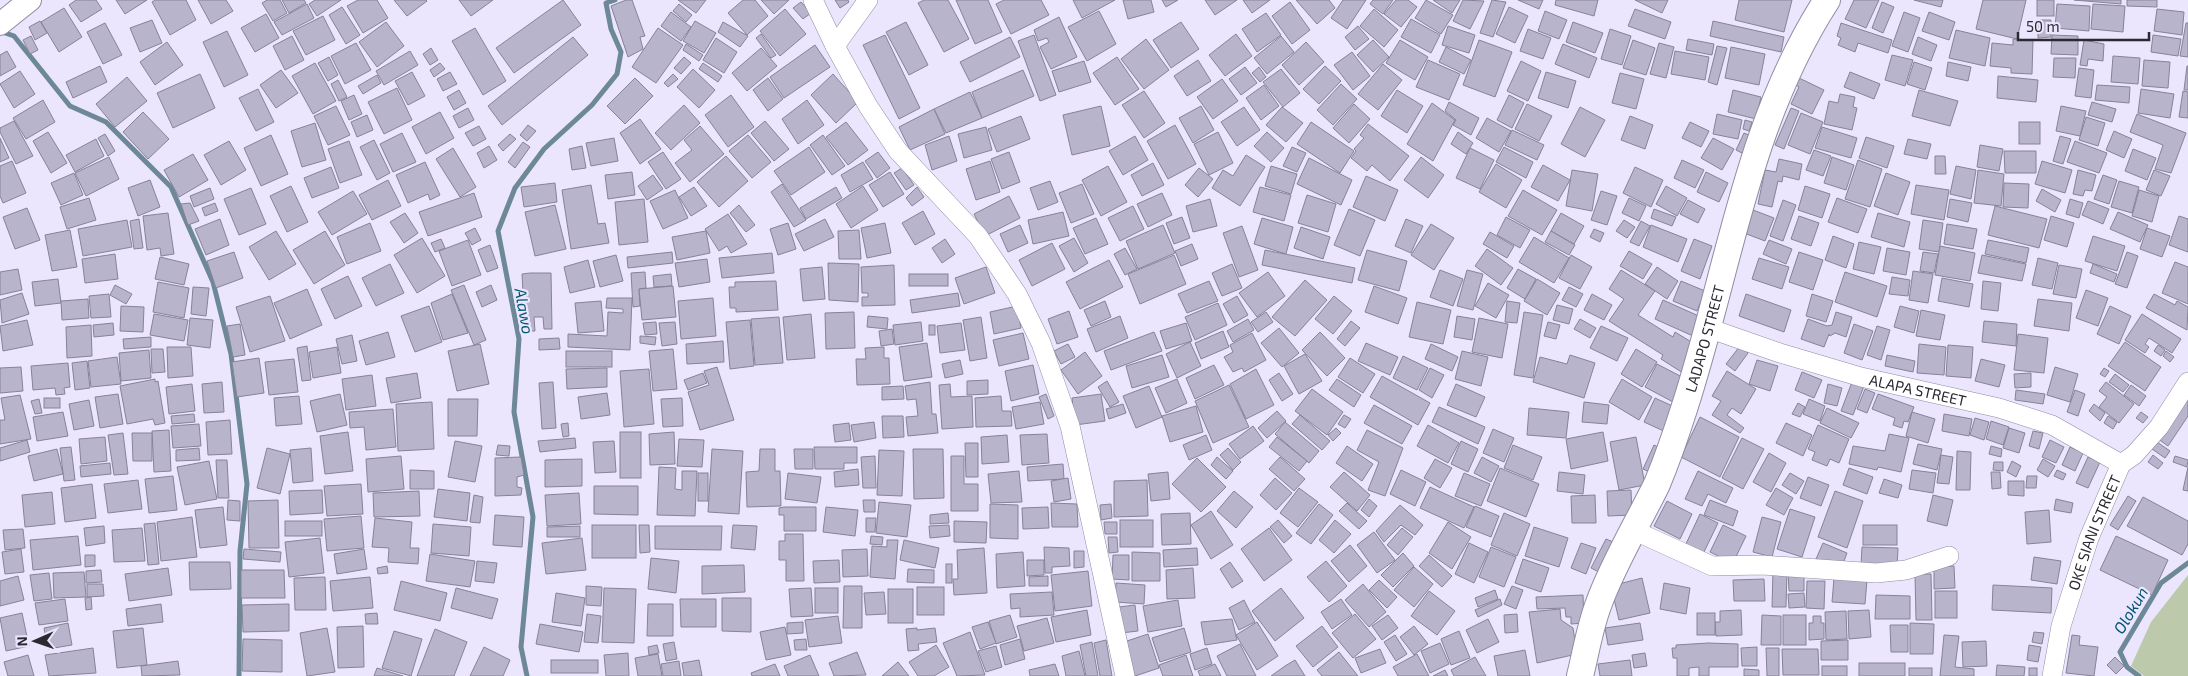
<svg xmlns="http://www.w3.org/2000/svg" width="2188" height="676" viewBox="0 0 2188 676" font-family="'Exo 2',sans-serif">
<rect width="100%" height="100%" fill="#ebe6fe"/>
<path fill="#bcc9aa" d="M2188 575V676H2144L2131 666 2151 622Z"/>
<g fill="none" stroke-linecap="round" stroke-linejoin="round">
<g stroke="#6d8898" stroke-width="5">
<path d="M0 31 14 36 70 106 106 122 171 187 213 282 231 354 247 484 240 551 239 676"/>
<path d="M527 676 521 647 533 517 514 412 519 339 498 231 515 188 544 149 592 105 617 74 621 52 611 29 606 3 615 0"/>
<path d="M2139 676 2127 667 2120 652 2161 583 2188 563"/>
</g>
</g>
<g fill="#b8b4cb" stroke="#878298">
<path d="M76 0H96L102 9 81 22 69 5Z"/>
<path d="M116 0H147L125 14Z"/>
<path d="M155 0H186L196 20 170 35 152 2Z"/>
<path d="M198 0H226L233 11 211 24Z"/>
<path d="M267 0H280L287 13 273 21 262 3Z"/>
<path d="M282 0H304L306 3 289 13Z"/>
<path d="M315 0H341L317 16 309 4Z"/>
<path d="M358 0H377L388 18 363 33 347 6Z"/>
<path d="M394 0H426L427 1 407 16Z"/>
<path d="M459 0H493L471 16Z"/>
<path d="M563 0 581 25 514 73 496 48Z"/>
<path d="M626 0H632L645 36 640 37 643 49 628 57 611 6Z"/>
<path d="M678 0H706L696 13Z"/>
<path d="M743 0H755L768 16 747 35 728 13Z"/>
<path d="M761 0H789L774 14Z"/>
<path d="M835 0H848L849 2 840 8Z"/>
<path d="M924 0H948L969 39 944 52 918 3Z"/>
<path d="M956 0H988L1002 32 975 44Z"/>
<path d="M1004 0H1041L1049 15 1011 34 996 4Z"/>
<path d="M1073 0H1115L1082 18Z"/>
<path d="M1123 0H1151L1154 12 1128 19Z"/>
<path d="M1162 0H1178L1166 7Z"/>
<path d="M1205 0H1237L1215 15Z"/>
<path d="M1243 0H1270L1252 13Z"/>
<path d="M1296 0H1329L1335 8 1317 24Z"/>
<path d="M1343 0H1366L1347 29 1331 18Z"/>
<path d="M1373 0H1393L1383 14 1370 4Z"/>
<path d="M1396 0H1408L1417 7 1401 27 1384 14Z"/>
<path d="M1426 0 1453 15 1441 34 1415 18Z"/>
<path d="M1433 0H1460L1452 13Z"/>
<path d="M1463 0 1484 1 1470 29 1453 21Z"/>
<path d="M1492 0 1506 2 1493 37 1480 33Z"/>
<path d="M1518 0H1543L1539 9Z"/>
<path d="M1556 0H1598L1594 16 1555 5Z"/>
<path d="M1635 0H1668L1662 13Z"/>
<path d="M1739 0H1792L1784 32 1735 20Z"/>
<path d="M1854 0H1879L1866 28 1845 19Z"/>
<path d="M1914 0H1943L1941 7Z"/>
<path d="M1983 0H2026L2017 39 1976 29Z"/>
<rect x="2037" y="0" width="17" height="16"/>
<path d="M2074 0H2121V4Z"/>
<path d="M2127 0H2157V7L2127 6Z"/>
<path d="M801 2 811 13 803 19 793 8Z"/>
<path d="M1290 2 1310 30 1292 44 1272 16Z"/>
<path d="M1882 2 1894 7 1883 33 1872 28Z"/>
<path d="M307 4 314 18 282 35 274 22Z"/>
<path d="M679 4 692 15 686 22 673 11Z"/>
<path d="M2057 4 2090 6 2089 31 2055 28Z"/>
<path d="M2093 4 2125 6 2123 32 2091 29Z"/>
<path d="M342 7 360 35 346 44 329 15Z"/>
<path d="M1509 7 1528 16 1515 43 1496 34Z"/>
<path d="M64 8 82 37 59 52 41 22Z"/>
<path d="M785 9 806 34 780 56 760 31Z"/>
<path d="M1374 9 1398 30 1384 47 1360 26Z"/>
<path d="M1635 9 1671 22 1665 39 1628 26Z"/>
<path d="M2157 9 2184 12 2182 35 2154 31Z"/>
<path d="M1099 11 1116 44 1087 61 1068 27Z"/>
<path d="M1545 11 1567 20 1559 39 1538 31Z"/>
<path d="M671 12 691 27 681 41 661 26Z"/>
<path d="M1904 12 1920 18 1908 52 1892 46Z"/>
<path d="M1929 12 1955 22 1949 40 1922 31Z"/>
<path d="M1266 13 1281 35 1257 52 1242 29Z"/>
<path d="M266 14 279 38 255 52 241 28Z"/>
<path d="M323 16 335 40 306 55 293 31Z"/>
<path d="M1059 17 1077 57 1051 69 1040 47 1049 42 1047 38 1038 41 1034 30Z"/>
<path d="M1411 19 1440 35 1431 53 1401 37Z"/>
<path d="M152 20 162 43 140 52 130 28Z"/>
<path d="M2038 20H2051V37L2038 38Z"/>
<path d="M40 21 47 33 35 40 29 27Z"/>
<path d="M695 21 716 33 704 53 683 41Z"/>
<path d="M1713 21 1784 37 1781 52 1710 36Z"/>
<path d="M386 22 404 46 377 67 359 42Z"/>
<path d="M723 22 748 36 740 47 718 32Z"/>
<path d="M906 22 928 65 909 75 886 32Z"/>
<path d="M1181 22 1199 49 1171 68 1153 40Z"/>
<path d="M1573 22 1603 33 1595 53 1566 42Z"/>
<path d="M105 23 122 55 103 64 87 32Z"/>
<path d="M1841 23 1892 40 1888 53 1858 43 1855 52 1838 45 1841 38 1837 36Z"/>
<path d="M2186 23H2188V57L2180 56Z"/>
<path d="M1358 26 1369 39 1355 50 1345 37Z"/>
<path d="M1448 26 1475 35 1469 53 1442 45Z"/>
<path d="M475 28 506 81 483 95 452 41Z"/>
<path d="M658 28 683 45 656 83 632 67Z"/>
<path d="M1528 29 1551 38 1543 59 1520 51Z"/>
<path d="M1610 29 1631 36 1622 65 1601 59Z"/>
<path d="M1956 30 1990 38 1985 66 1949 58Z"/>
<path d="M227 31 248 75 224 87 203 42Z"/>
<path d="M761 34 776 55 771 58 756 38Z"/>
<path d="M1236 34 1252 56 1225 76 1209 55Z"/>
<path d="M885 35 920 108 899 119 863 45Z"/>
<path d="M1034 35 1056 95 1040 101 1018 41Z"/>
<path d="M2052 35 2078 36V55L2051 54Z"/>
<path d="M2153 35 2181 39 2178 56 2151 52Z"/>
<path d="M31 36 38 50 30 54 23 40Z"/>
<path d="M292 36 304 60 285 70 273 46Z"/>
<path d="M1281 36 1294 52 1267 74 1254 58Z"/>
<path d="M573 37 588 55 502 125 488 106Z"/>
<path d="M1010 37 1020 57 970 82 960 62Z"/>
<path d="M1918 37 1937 45 1931 61 1912 54Z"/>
<path d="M716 38 737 52 724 73 703 60Z"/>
<path d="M1146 39 1169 70 1144 89 1121 59Z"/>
<path d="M1688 39 1714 44 1712 55 1686 50Z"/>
<path d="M2013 39 2033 40 2032 74 2011 73V68L1990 66 1992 43 2013 45Z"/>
<path d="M1373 40 1389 57 1373 72 1357 55Z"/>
<path d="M1400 40 1428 57 1415 80 1386 63Z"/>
<path d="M1479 40 1512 52 1495 97 1463 85Z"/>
<path d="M1633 40 1655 48 1646 75 1623 68Z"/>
<path d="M2084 40 2104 44 2103 61 2088 59 2087 66 2080 65Z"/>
<path d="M167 42 183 65 155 85 140 62Z"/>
<path d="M1306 42 1324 62 1299 85 1282 65Z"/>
<path d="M356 43 371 70 345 84 331 56Z"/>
<path d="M1659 43 1674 47 1666 78 1650 74Z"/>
<path d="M686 44 703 55 699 61 683 50Z"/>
<path d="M1563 44 1597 58 1589 78 1555 64Z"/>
<path d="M815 45 830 67 784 98 770 77Z"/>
<path d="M1717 46 1727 48 1717 85 1708 82Z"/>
<path d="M1446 47 1471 60 1464 74 1439 62Z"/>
<path d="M1731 47 1765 54 1759 85 1725 78Z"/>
<path d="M431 48 438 60 430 65 423 54Z"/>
<path d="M761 48 777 66 747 91 732 73Z"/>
<path d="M7 51 16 67 0 76V55Z"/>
<path d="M410 51 418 65 384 85 376 71Z"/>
<path d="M1675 51 1709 57 1705 80 1671 74Z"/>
<path d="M1352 52 1370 76 1353 90 1334 65Z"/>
<path d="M1892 55 1913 60 1905 86 1885 80Z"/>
<path d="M2113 56 2140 58 2138 84 2111 82Z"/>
<path d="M329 57 338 75 328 81 318 63Z"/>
<path d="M684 57 691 63 681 74 674 68Z"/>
<path d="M1117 57 1139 89 1115 105 1093 73Z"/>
<path d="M2054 58H2076L2075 78 2053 77Z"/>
<path d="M1198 60 1211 81 1187 96 1174 76Z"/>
<path d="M1428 60 1460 74 1449 100 1416 87Z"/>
<path d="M2144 60 2170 62 2168 88 2142 86Z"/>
<path d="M1084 61 1091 82 1059 92 1052 71Z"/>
<path d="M1521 61 1541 71 1528 101 1507 91Z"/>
<path d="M1914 62 1932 68 1925 90 1907 84Z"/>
<path d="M1948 62 1971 67 1968 81 1946 76Z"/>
<path d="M315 63 336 101 313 114 292 76Z"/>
<path d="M440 63 445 69 434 77 430 70Z"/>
<path d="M703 63 722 76 718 82 699 69Z"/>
<path d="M1383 64 1402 80 1378 110 1358 94Z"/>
<path d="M100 66 107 82 73 98 66 82Z"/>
<path d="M1325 66 1341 81 1319 104 1303 89Z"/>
<path d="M2187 66H2188V90H2184Z"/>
<path d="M1245 67 1257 83 1241 95 1229 79Z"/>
<path d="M1259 67 1266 77 1260 82 1252 73Z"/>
<path d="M2079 68 2094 70 2091 98 2075 96Z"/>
<path d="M693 69 715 90 699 108 677 87Z"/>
<path d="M1281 69 1300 93 1283 107 1263 82Z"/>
<path d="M281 70 298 93 276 108 260 85Z"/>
<path d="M1023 70 1034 96 982 118 972 92Z"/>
<path d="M20 71 35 94 14 108 0 84Z"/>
<path d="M412 72 425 96 408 105 395 81Z"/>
<path d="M450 72 457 84 443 91 437 79Z"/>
<path d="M1546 72 1576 81 1568 108 1538 98Z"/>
<path d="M1850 72 1880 84 1874 99 1844 87Z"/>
<path d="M1620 73 1644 79 1636 109 1612 103Z"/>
<path d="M200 74 215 108 173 128 157 93Z"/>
<path d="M673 74 678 79 668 87 664 83Z"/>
<path d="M833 74 858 102 836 123 811 95Z"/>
<path d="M377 75 381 83 363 94 358 86Z"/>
<path d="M1998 76 2038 80 2036 102 1997 98Z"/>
<path d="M127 77 147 101 115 127 96 104Z"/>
<path d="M635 78 653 96 625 124 607 106Z"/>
<path d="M768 78 783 99 768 111 753 90Z"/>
<path d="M1799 78 1824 90 1812 114 1791 104 1799 87 1796 85Z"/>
<path d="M1222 79 1238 101 1213 119 1197 97Z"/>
<path d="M338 80 347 97 339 101 331 84Z"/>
<path d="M1341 84 1357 99 1333 125 1317 110Z"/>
<path d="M1264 85 1279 106 1261 120 1246 98Z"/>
<path d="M2097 85 2130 87 2129 103 2095 100Z"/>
<path d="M397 88 412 120 384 134 368 102Z"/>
<path d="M258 89 274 122 256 131 239 98Z"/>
<path d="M2141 89 2174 94 2170 118 2138 113Z"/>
<path d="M459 90 466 103 454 110 447 97Z"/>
<path d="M1397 90 1423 106 1407 133 1381 116Z"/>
<path d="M1733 90 1761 97 1756 119 1728 112Z"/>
<path d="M1919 90 1958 101 1950 126 1912 116Z"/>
<path d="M1144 91 1165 123 1144 138 1122 105Z"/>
<path d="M2183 91 2188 92V118L2179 117Z"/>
<path d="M970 92 982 118 946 133 934 109Z"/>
<path d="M1840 94 1855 97 1853 107 1857 108 1852 130 1824 124 1829 101 1838 103Z"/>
<path d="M354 95 362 114 349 120 341 101Z"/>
<path d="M731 95 754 127 728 147 705 115Z"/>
<path d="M1509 95 1524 103 1512 128 1497 120Z"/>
<path d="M43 100 55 122 26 139 13 118Z"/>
<path d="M807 100 824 125 798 144 782 119Z"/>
<path d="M1449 102 1479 118 1471 135 1453 125 1456 120 1445 111Z"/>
<path d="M2092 102 2116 109 2112 122 2088 115Z"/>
<path d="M1432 103 1455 120 1433 161 1407 144Z"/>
<path d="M1354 104 1370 119 1349 143 1333 128Z"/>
<path d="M1527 104 1552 116 1539 141 1515 129Z"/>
<path d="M684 105 700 123 671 150 655 133Z"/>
<path d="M336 106 350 135 328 145 314 116Z"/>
<path d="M1101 106 1110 146 1072 155 1063 115Z"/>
<path d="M1201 106 1214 130 1193 143 1179 118Z"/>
<path d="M2061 106 2086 111 2080 136 2056 131Z"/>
<path d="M1244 107 1260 130 1237 146 1221 122Z"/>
<path d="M1282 107 1303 123 1286 142 1266 125Z"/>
<path d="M1580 107 1605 120 1585 157 1561 144Z"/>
<path d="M468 108 474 120 459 128 453 116Z"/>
<path d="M1791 108 1799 111 1784 149 1775 145Z"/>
<path d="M934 109 945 134 910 150 899 127Z"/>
<path d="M143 112 169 139 148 159 123 132Z"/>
<path d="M440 112 454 138 426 154 412 127Z"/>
<path d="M1801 113 1823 122 1810 154 1788 145Z"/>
<path d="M1717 114 1742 120 1738 139 1713 134Z"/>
<path d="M2137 114 2186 133 2171 173 2155 169 2163 145 2130 132Z"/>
<path d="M367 115 373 130 357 137 351 122Z"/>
<path d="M1021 116 1030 139 997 152 988 129Z"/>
<path d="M1630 116 1653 125 1645 149 1621 140Z"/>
<path d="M2086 117 2105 123 2098 146 2079 140Z"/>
<path d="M1487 118 1511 131 1499 152 1476 138Z"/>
<path d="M640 119 661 149 640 164 620 133Z"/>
<path d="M1745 120 1752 122 1749 131 1743 129Z"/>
<path d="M14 121 33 156 16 164 0 132V128Z"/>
<path d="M765 121 789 149 774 161 751 133Z"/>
<path d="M846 122 868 150 848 165 826 137Z"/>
<path d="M1311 122 1354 151 1340 173 1297 144Z"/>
<path d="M1690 122 1709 131 1701 147 1682 138Z"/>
<rect x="2019" y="122" width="21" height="22"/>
<path d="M315 123 326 160 302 167 291 131Z"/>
<path d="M1368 124 1409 156 1390 181 1372 165 1367 171 1351 158 1356 151 1354 149 1364 138 1360 135Z"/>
<path d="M528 125 536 131 527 141 520 135Z"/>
<path d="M1175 125 1196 164 1168 179 1147 141Z"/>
<path d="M479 126 486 139 473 146 465 133Z"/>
<path d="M700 126 724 154 690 182 675 163 692 150 684 140Z"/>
<path d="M986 127 992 150 964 158 958 134Z"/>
<path d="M1822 127 1857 138 1851 158 1815 148Z"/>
<path d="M1512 130 1544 145 1537 160 1505 145Z"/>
<path d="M2114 131 2132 139 2124 158 2106 150Z"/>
<path d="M48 132 67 163 51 173 33 141Z"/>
<path d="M1218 132 1233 163 1209 175 1194 144Z"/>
<path d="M1267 132 1284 148 1271 162 1254 146Z"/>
<path d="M1458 132 1473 143 1466 154 1451 144Z"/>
<path d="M402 133 416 162 393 172 380 144Z"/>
<path d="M1744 133 1751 136 1744 154 1736 150Z"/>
<path d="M105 134 115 151 108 156 98 138Z"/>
<path d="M510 134 516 139 503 151 498 145Z"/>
<path d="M271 135 288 174 261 186 244 148Z"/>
<path d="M748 135 771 162 752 178 729 151Z"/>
<path d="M823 135 845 166 832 175 810 145Z"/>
<path d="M949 136 957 161 932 170 925 145Z"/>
<path d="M1135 136 1148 160 1123 175 1109 151Z"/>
<path d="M2060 136 2071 139 2063 164 2053 161Z"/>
<path d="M1866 137 1894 146 1887 168 1859 158Z"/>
<path d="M0 138 9 158 0 162Z"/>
<path d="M614 138 618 161 591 166 586 143Z"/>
<path d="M1713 138 1734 149 1722 170 1701 158Z"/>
<path d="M96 139 104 156 75 172 66 155Z"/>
<path d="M1908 139 1931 144 1927 159 1904 154Z"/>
<path d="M374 140 390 173 377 180 360 147Z"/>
<path d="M229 141 246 170 221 185 204 155Z"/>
<path d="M349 141 362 175 340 183 328 149Z"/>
<path d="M2075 141 2107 153 2099 173 2067 162Z"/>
<path d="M523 142 530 147 515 168 508 162Z"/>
<path d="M1980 145 2003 149 1999 171 1977 167Z"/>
<path d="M489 146 497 160 484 168 477 153Z"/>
<path d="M582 146 586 168 572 170 569 149Z"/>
<path d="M809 147 825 172 791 195 774 171Z"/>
<path d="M1292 147 1306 153 1297 172 1283 166Z"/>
<path d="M1504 147 1533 162 1526 178 1496 162Z"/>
<path d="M453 148 476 187 460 197 436 159Z"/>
<path d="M1470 148 1494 160 1480 189 1456 178Z"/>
<path d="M2133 149 2156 158 2147 180 2125 171Z"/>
<path d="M1814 150 1831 156 1823 176 1806 170Z"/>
<path d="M2004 151H2036V173H2005Z"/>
<path d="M663 152 681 179 666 189 648 162Z"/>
<path d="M878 152 890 168 877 178 865 161Z"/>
<path d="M1009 152 1020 182 1002 189 991 159Z"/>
<path d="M193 154 208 180 179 197 164 170Z"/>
<path d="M1246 155 1265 167 1240 206 1212 188 1223 170 1233 176Z"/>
<path d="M726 156 748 181 719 207 697 182Z"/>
<path d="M1935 156H1945L1946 174H1935Z"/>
<path d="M109 157 119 179 86 196 75 173Z"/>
<path d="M1421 157 1444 175 1428 198 1404 180Z"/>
<path d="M1832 157 1854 165 1846 190 1824 183Z"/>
<path d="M1309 158 1352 180 1341 205 1297 184Z"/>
<path d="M1779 159 1802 164 1799 180 1783 176 1782 182 1778 181 1772 207 1758 204 1765 170 1776 172Z"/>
<path d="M1682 160 1704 170 1695 188 1674 178Z"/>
<path d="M1858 160 1882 169 1870 207 1845 199Z"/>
<path d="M12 161 26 193 3 203 0 196V166Z"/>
<path d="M990 161 1000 192 976 200 966 169Z"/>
<path d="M2042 161 2072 170 2065 193 2035 184Z"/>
<path d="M425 162 440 195 430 200 428 194 408 203 396 175Z"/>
<path d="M863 162 873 179 850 192 841 175Z"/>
<path d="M1153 163 1164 185 1142 196 1131 175Z"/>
<path d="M1496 164 1522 180 1506 208 1479 192Z"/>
<path d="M1543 165 1570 180 1558 201 1531 187Z"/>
<path d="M1108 166 1127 202 1101 216 1082 180Z"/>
<path d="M1271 166 1297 174 1291 194 1265 186Z"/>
<path d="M1956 166 1976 170 1971 199 1950 194Z"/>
<path d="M331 167 339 188 312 198 304 178Z"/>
<path d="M1635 167 1663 180 1651 207 1623 193Z"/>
<path d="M902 168 914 185 906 190 894 173Z"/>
<path d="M1199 168 1213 179 1198 197 1185 185Z"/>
<path d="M1572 170 1598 174 1592 211 1566 206Z"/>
<path d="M1978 170 2004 174 2001 206 1974 203Z"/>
<path d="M2078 170 2096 175 2092 191 2085 190 2083 196 2073 194Z"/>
<path d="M2154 170 2170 176 2161 196 2146 190Z"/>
<path d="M632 172 635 195 608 199 605 175Z"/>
<path d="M890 172 904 194 883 207 869 185Z"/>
<path d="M1706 172 1728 183 1719 202 1697 192Z"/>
<path d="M74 173 83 195 61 205 51 183Z"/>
<path d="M1886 173 1910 182 1898 215 1874 206Z"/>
<path d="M653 175 663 189 647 200 638 186Z"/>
<path d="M2103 175 2117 180 2109 204 2094 199Z"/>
<path d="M1366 176 1398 190 1385 221 1353 207Z"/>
<path d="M150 180 160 207 138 216 128 188Z"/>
<path d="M388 180 401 206 372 220 359 195Z"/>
<path d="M1050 181 1058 202 1038 210 1030 188Z"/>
<path d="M2119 181 2139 187 2132 213 2111 207Z"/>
<path d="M555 183 557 202 524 207 521 187Z"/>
<path d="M2004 183 2029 184 2028 208 2003 207Z"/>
<path d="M782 184 806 220 794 227 771 192Z"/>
<path d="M1082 184 1094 214 1071 223 1059 193Z"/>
<path d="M591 185 598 224 605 223 609 243 571 249 562 190Z"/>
<path d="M1916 185 1949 190 1944 220 1911 214Z"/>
<path d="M291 186 308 222 287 232 270 196Z"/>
<path d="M863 186 878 210 851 228 836 204Z"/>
<path d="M1666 186 1687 198 1677 216 1656 204Z"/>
<path d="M1805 186 1830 194 1822 218 1798 210Z"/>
<path d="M694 187 707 206 691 216 679 197Z"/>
<path d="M836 187 842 198 806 219 800 208Z"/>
<path d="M917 187 924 197 912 206 906 198Z"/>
<path d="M1260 187 1291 195 1284 221 1253 212Z"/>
<path d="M210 188 214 199 194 207 190 196Z"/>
<path d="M251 188 266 224 239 235 224 199Z"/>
<path d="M2042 189 2061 200 2055 212 2036 201Z"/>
<path d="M675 190 688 218 663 229 650 201Z"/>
<path d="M1523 190 1557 210 1542 235 1508 216Z"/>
<path d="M2139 190 2159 196 2152 222 2132 216Z"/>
<path d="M353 191 367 214 332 235 318 212Z"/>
<path d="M1601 191 1617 196 1607 225 1591 220Z"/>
<path d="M474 193 482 217 428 236 419 212Z"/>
<path d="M1162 193 1172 215 1148 227 1137 204Z"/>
<path d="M1307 195 1336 204 1328 232 1298 223Z"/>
<path d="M1009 196 1020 218 985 236 974 214Z"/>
<path d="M89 198 96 220 67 229 60 207Z"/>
<path d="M1629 198 1646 206 1639 221 1622 213Z"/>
<path d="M1837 198 1867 209 1858 233 1828 222Z"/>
<path d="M644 199 648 242 619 245 615 202Z"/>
<path d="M1210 199 1217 226 1193 232 1186 206Z"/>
<path d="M1950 199 1972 203 1968 222 1947 217Z"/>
<path d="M2070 199 2083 203 2079 218 2066 214Z"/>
<path d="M1688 200 1705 209 1698 223 1680 214Z"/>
<path d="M1783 200 1796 205 1783 241 1770 236Z"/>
<path d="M2088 201 2109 209 2103 224 2082 215Z"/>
<path d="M190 203 199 221 188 225 181 204Z"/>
<path d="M215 203 218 211 205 216 202 208Z"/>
<path d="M555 205 566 249 535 256 525 212Z"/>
<path d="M739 205 755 225 746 232 730 213Z"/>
<path d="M1133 206 1144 229 1120 241 1108 218Z"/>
<path d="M1995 206 2047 219 2039 248 1988 235Z"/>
<path d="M27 208 40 240 15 249 3 217Z"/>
<path d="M1349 209 1375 220 1360 256 1334 245Z"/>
<path d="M1654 209 1676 217 1672 226 1651 218Z"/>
<path d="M1753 210 1774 218 1765 241 1744 233Z"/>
<path d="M923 211 935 234 915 245 902 223Z"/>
<path d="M1063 212 1069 236 1033 244 1028 220Z"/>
<path d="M2118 212 2148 225 2140 242 2110 229Z"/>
<path d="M168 213 174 254 161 256 160 248 147 250 143 216Z"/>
<path d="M405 213 418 233 404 243 390 222Z"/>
<path d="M1561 213 1584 226 1574 244 1551 231Z"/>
<path d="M1878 213 1910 222 1904 247 1871 237Z"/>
<path d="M728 214 747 244 731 253 727 246 719 251 705 229Z"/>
<path d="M1799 216 1819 223 1811 246 1791 239Z"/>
<path d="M2051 216 2074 223 2067 247 2044 240Z"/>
<path d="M2179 216 2188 219V252L2169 245Z"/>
<path d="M1182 217 1190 238 1174 244 1166 223Z"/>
<path d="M1506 217 1530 230 1520 248 1497 235Z"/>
<path d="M1096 218 1108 244 1085 254 1073 228Z"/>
<path d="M1262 218 1293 227 1286 254 1254 244Z"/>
<path d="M139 219 143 248 134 249 130 221Z"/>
<path d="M220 219 229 245 206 255 195 229Z"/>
<path d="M825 219 834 237 804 251 795 234Z"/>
<path d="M1406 219 1423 226 1411 253 1395 246Z"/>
<path d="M127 220 132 247 83 256 78 229Z"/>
<path d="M1624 220 1635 227 1627 238 1616 231Z"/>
<path d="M1923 220 1943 223 1939 252 1919 249Z"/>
<path d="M1641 221 1650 226 1639 246 1630 242Z"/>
<path d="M370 223 381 251 347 264 337 237Z"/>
<path d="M788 223 796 249 778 255 770 229Z"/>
<path d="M885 223 891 253 867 258 861 228Z"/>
<path d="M1431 224 1454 238 1434 270 1411 255Z"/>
<path d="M1947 224 1977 229 1973 249 1944 244Z"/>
<path d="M1020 225 1028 243 1008 252 1000 234Z"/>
<path d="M1163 225 1175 253 1138 269 1126 241Z"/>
<path d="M1651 225 1687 239 1678 262 1643 247Z"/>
<path d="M1242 226 1258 270 1239 277 1223 233Z"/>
<path d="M1301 227 1330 237 1323 259 1294 248Z"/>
<path d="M475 228 481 240 472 245 465 233Z"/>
<path d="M2147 228 2170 236 2162 257 2140 249Z"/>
<path d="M1594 229 1604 233 1600 242 1590 237Z"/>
<path d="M70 230 77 267 52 271 45 235Z"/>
<path d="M859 230 861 259H839L838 231Z"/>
<path d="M276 231 296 264 269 280 249 247Z"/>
<path d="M325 231 345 265 314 284 293 250Z"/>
<path d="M706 231 710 253 677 260 672 237Z"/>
<path d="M1551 231 1575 245 1569 255 1545 242Z"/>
<path d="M1490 232 1514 246 1507 258 1483 244Z"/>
<path d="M1833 236 1854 244 1846 268 1825 260Z"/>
<path d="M2093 236 2125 246 2117 271 2085 261Z"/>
<path d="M1534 237 1569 258 1554 283 1519 262Z"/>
<path d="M422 238 445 276 417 293 394 255Z"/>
<path d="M1074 238 1088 263 1074 272 1059 246Z"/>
<path d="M441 239 445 248 435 252 431 243Z"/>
<path d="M945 239 955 254 942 263 932 248Z"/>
<path d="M1694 239 1712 246 1700 279 1681 271Z"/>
<path d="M468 240 481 275 452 286 439 251Z"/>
<path d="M1769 240 1792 249 1786 264 1763 254Z"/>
<path d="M1988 240 2029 248 2026 263 1985 254Z"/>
<path d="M1859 242 1881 247 1874 274 1853 269Z"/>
<path d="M1052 243 1065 269 1032 286 1019 260Z"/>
<path d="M1192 244 1198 259 1181 266 1175 251Z"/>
<path d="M490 245 498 268 487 272 478 250Z"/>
<path d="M1940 246 1975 253 1970 281 1935 275Z"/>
<path d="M1125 248 1137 269 1125 275 1114 254Z"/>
<path d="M1887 248 1910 252 1906 275 1883 271Z"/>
<path d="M1487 249 1513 268 1501 285 1475 266Z"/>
<path d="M1265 250 1355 268 1352 283 1262 265Z"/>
<path d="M1367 250 1407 261 1399 291 1358 280Z"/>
<path d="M1629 251 1652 264 1643 279 1620 266Z"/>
<path d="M234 252 243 278 216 288 207 261Z"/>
<path d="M672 252 673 263 628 268 627 257Z"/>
<path d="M1799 252 1823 260 1813 290 1789 282Z"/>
<path d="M1923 252 1938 254 1934 273 1920 271Z"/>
<path d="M2127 252 2138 256 2127 288 2115 284Z"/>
<path d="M772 253 774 273 722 278 719 258Z"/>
<path d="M115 254 118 279 85 283 82 259Z"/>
<path d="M616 255 623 281 600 287 593 261Z"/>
<path d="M1174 255 1186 284 1140 304 1128 274Z"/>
<path d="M1571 255 1592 267 1580 289 1559 278Z"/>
<path d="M1982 255 2026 264 2022 281 1978 273Z"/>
<path d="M160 257 189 264 184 285 155 279Z"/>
<path d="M1759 258 1789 267 1782 289 1752 279Z"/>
<path d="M2038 258 2058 263 2052 289 2032 285Z"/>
<path d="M707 259 710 282 679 287 675 263Z"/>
<path d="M588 260 595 287 570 293 564 267Z"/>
<path d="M1109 260 1123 287 1080 309 1066 282Z"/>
<path d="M2175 262 2188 267V304L2162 293Z"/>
<path d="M828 263 859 264 858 302 829 300Z"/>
<path d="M390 264 404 293 376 306 362 278Z"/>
<path d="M1232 264 1242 288 1222 296 1212 273Z"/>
<path d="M2093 264 2117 274 2114 282 2090 273Z"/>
<path d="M894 265 895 305 862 306V297H868V293H862L861 267Z"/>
<path d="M2059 265 2082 269 2076 298 2053 294Z"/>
<path d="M822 267 825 299 803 301 800 269Z"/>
<path d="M986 267 995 293 964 304 955 278Z"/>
<path d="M1657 267 1678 281 1667 299 1645 284Z"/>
<path d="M18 269 22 290 0 295V272Z"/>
<path d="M1518 269 1536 279 1525 299 1507 288Z"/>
<path d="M1440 270 1463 279 1453 306 1430 297Z"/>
<path d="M1467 270 1483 274 1473 310 1457 306Z"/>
<path d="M1621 270 1655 291 1638 315 1673 337 1675 332 1698 346 1683 373 1661 359 1663 355 1609 321 1624 299 1609 289Z"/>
<path d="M1913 271 1933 274 1928 303 1909 300Z"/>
<path d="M645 272 646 288 639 289 640 306 633 307 631 273Z"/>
<path d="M1268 272 1285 296 1257 317 1239 293Z"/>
<path d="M1845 272 1887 286 1877 317 1835 302Z"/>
<path d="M530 273H551L552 329H544L543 317H534L535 331H525L522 274Z"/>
<path d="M671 274 672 286 654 287 653 276Z"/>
<rect x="909" y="274" width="39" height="12"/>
<path d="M348 276 362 306 335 319 321 289Z"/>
<path d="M1892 277 1910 280 1908 296 1889 294Z"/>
<path d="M1942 278 1973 284 1969 307 1938 301Z"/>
<path d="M58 279 61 303 35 306 32 282Z"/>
<path d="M1537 279 1560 293 1547 315 1524 301Z"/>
<path d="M1305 280 1327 300 1295 336 1272 317Z"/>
<path d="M776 281 778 310 736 312V308H730L729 287H735V282Z"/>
<path d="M1209 281 1218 301 1187 313 1178 294Z"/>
<path d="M1681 281 1705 291 1697 311 1673 301Z"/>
<path d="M1983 281 2001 283 1998 311 1981 309Z"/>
<path d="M158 282 189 288 184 318 153 312Z"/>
<path d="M1488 283 1509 295 1496 318 1475 306Z"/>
<path d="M115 285 132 294 126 304 110 295Z"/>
<path d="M464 285 486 340 474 345 451 290Z"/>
<path d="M491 285 497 300 482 307 476 292Z"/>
<path d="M673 286 676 317 642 320 639 289Z"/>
<path d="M1374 286 1407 298 1398 324 1365 312Z"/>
<path d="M193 287 209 288 206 316 191 314Z"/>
<path d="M1569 287 1583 294 1576 307 1562 300Z"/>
<path d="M307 289 322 325 290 339 274 303Z"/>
<path d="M2086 290 2108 298 2098 326 2076 318Z"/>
<path d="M22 293 29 314 2 323 0 300Z"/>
<path d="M958 293 960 306 912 313 910 300Z"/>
<path d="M109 294 111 317 91 318 89 296Z"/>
<path d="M452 294 468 333 443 340 431 303Z"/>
<path d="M1592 294 1612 305 1604 320 1584 310Z"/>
<path d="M1746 294 1791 310 1784 332 1739 316Z"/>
<path d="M1812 294 1833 301 1826 322 1806 316Z"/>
<path d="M2154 294 2175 305 2177 301 2188 307 2187 330 2146 308Z"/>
<path d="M270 296 285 341 250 352 236 307Z"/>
<path d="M1237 296 1248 315 1234 323 1223 304Z"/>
<path d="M1334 296 1352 311 1333 334 1315 319Z"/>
<path d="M607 298H632L630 350 568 347V334L607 336 608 312 623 313V309L606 308Z"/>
<path d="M713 298 716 336 681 339 678 301Z"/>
<path d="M88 299 89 318 62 320 61 301Z"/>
<path d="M2038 299 2072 303 2069 331 2034 326Z"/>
<path d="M1663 300 1701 317 1693 336 1655 319Z"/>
<path d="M601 301 604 331 578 333 575 303Z"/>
<path d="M1105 301 1111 317 1091 326 1084 310Z"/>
<path d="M1507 301 1520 303 1517 323 1505 322Z"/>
<path d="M1417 302 1451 310 1443 344 1409 337Z"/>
<path d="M1218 303 1227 325 1195 340 1185 317Z"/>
<path d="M1557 305 1573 309 1569 324 1553 320Z"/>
<path d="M121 306 144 307 143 332 120 331Z"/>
<path d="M429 306 442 342 415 352 401 316Z"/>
<path d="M1017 306 1021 328 994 334 990 312Z"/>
<path d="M1900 306 1919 311 1914 333 1894 327Z"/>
<path d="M2110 306 2131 316 2119 344 2097 334Z"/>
<path d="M1921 310 1945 315 1940 340 1916 336Z"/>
<path d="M1069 311 1078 337 1057 344 1048 319Z"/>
<path d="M854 312 855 348 826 349 825 313Z"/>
<path d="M1266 312 1273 322 1258 332 1251 322Z"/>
<path d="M1524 312 1543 315 1533 378 1514 375Z"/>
<path d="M1836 312 1852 317 1846 337 1835 333 1830 336 1829 334 1824 347 1801 339 1808 319 1827 326 1832 325Z"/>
<path d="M154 314 188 320 184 341 150 335Z"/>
<path d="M811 314 815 358 787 360 783 317Z"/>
<path d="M2142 314 2181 339 2172 353 2149 338 2145 344 2149 347 2145 353 2125 340Z"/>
<path d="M868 316 888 318 887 329 867 327Z"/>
<path d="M1120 316 1128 338 1096 352 1087 329Z"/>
<path d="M1457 316 1475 319 1472 340 1454 337Z"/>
<path d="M779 317 783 363 755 365 751 319Z"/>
<path d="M981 317 987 358 970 361 963 320Z"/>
<path d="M190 318 213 320 210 348 187 345Z"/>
<path d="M1479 318 1508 324 1502 358 1472 352Z"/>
<path d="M1248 319 1254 330 1233 342 1227 331Z"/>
<path d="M1580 319 1596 328 1590 338 1574 329Z"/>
<path d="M27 320 33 345 3 351 0 326Z"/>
<path d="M750 320 754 366 730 369 726 322Z"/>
<path d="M1351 321 1360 328 1345 346 1337 339Z"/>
<path d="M1984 321 2017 324 2016 346 1982 342Z"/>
<path d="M656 322 657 334 645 335 643 323Z"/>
<path d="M675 322 677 344 662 346 659 323Z"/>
<path d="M921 322 923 341 895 345 893 325Z"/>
<path d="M1548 322 1560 325 1556 339 1544 336Z"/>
<path d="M113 323 114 335 94 337 93 325Z"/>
<path d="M961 323 965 350 940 353 937 326Z"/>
<path d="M1186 323 1192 341 1166 349 1160 331Z"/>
<path d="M240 324 245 355 233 357 227 326Z"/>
<path d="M1854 324 1873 331 1862 360 1844 353Z"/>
<path d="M91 325 92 356 67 358 66 327Z"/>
<rect x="929" y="325" width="6" height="10"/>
<path d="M1601 326 1628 338 1617 361 1590 348Z"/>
<path d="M1877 326 1890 330 1881 360 1867 355Z"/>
<path d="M1279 328 1299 353 1282 367 1261 343Z"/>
<path d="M892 329 894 344 881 346 879 331Z"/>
<path d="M1223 331 1229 347 1201 359 1195 343Z"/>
<path d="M388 332 395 357 366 365 359 341Z"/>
<path d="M1154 332 1162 351 1111 370 1104 351Z"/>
<path d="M1320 332 1345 358 1327 376 1302 350Z"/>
<path d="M1023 333 1029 359 999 366 993 340Z"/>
<path d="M1252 333 1266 360 1244 372 1242 368 1233 372 1224 357 1233 352 1230 345Z"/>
<path d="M2018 334 2048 338 2044 373 2014 370Z"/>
<path d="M352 335 357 361 342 364 336 339Z"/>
<path d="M640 336 656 337 655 345 640 343Z"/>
<path d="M151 337V347L124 349 123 339Z"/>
<path d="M559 338 560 349 539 350V339Z"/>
<path d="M723 341 724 362 687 364 686 344Z"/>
<path d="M1190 342 1201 366 1177 378 1166 354Z"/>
<path d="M2125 342 2161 367 2145 391 2108 366Z"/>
<path d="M927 343 932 377 904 381 899 347Z"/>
<path d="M1366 343 1398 357 1390 375 1358 361Z"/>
<path d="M480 344 489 384 457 391 448 351Z"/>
<path d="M1068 344 1075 357 1061 364 1054 351Z"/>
<path d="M1431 344 1458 357 1452 371 1425 359Z"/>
<path d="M1919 344 1946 347 1944 375 1917 373Z"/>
<path d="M1948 345 1973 347 1971 378 1946 376Z"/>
<path d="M2158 345 2165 350 2161 356 2154 351Z"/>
<path d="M307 346 311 380 302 381 297 348Z"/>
<path d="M1740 346 1748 353 1735 371 1726 364Z"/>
<path d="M167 347H191L193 376 168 378Z"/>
<path d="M337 347 341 373 313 378 309 352Z"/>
<path d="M884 347V358H889L890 384 857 385 856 359H866L865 348Z"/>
<path d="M151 349H163L165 372 152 373Z"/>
<path d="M673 349 677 389 653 391 649 351Z"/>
<path d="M1636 349 1657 362 1642 387 1621 374Z"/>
<path d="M149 350 151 378 121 381 119 353Z"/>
<rect x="566" y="351" width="46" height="16"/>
<path d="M1462 351 1488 357 1481 386 1455 379Z"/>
<path d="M2166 351 2174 357 2170 362 2163 356Z"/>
<path d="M1085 352 1102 376 1078 394 1061 370Z"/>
<path d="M1305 354 1322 381 1299 394 1284 366Z"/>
<path d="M1162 355 1169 377 1132 388 1126 366Z"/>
<path d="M1570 355 1595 363 1584 398 1533 382 1540 357 1567 364Z"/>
<path d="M1887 355 1915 361 1913 372 1885 366Z"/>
<path d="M1403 356 1428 368 1417 390 1393 378Z"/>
<path d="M117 357 121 384 91 387 88 361Z"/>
<path d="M259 358 264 393 237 397 232 362Z"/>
<path d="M1350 358 1375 374 1363 393 1338 377Z"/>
<path d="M294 359 298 392 269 395 265 362Z"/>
<path d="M1981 359 2005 365 1999 387 1975 381Z"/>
<path d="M960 360 963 374 945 378 942 364Z"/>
<path d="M1757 360 1778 366 1770 391 1749 384Z"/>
<path d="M87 361 90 388 75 390 72 363Z"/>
<path d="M68 363 70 387 64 388 65 394 56 395 55 388 33 390 31 366Z"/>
<path d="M1657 364 1688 380 1675 403 1645 387Z"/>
<path d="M1033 365 1039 394 1011 401 1005 371Z"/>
<path d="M1214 365 1224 385 1195 399 1186 378Z"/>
<path d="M21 367 23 391 0 393V368Z"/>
<path d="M717 367 734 420 700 430 688 392 709 385 704 371Z"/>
<path d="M2055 367 2078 374 2070 402 2047 395Z"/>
<path d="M607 368V387L567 389 566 369Z"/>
<path d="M1430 368 1444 375 1432 398 1419 390Z"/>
<path d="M2104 368 2109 371 2105 377 2100 374Z"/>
<path d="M649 369 654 424 624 427 620 371Z"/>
<path d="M1256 369 1274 405 1246 419 1230 384Z"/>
<path d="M1727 371 1756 389 1741 414 1732 408 1727 415 1744 428 1740 433 1712 415 1721 401 1712 396Z"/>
<path d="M1802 372 1822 380 1814 398 1795 390Z"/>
<path d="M417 373 421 398 391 403 386 378Z"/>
<path d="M703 373 707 383 688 390 684 380Z"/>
<path d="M1279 373 1293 394 1282 401 1269 380Z"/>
<path d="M2031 373V387L2015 388 2014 374Z"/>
<path d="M2115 374 2129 385 2123 392 2109 382Z"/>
<path d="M372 375 376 406 346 410 342 379Z"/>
<path d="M1382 376 1430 403 1418 425 1370 397Z"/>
<path d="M155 379V382L158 381 165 423 155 425 153 419 127 424 120 386Z"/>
<path d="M1177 379 1187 403 1166 413 1155 388Z"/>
<path d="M1337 379 1361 395 1354 407 1329 390Z"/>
<path d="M1622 379 1652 397 1639 420 1609 402Z"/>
<path d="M988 380V394L967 395V381Z"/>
<path d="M1107 381 1119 402 1110 407 1098 387Z"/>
<path d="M222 382 224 412 204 413 202 384Z"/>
<path d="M553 382 556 428 542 429 539 383Z"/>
<path d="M930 382 932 414H936L938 433 908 436 906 417 918 416 916 399 907 400 905 386Z"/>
<path d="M1852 382 1864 386 1853 415 1841 411Z"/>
<path d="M2106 382 2134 404 2119 423 2099 407 2107 397 2099 391Z"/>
<path d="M192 384 195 411 169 414 166 387Z"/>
<path d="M950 384 951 397 972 396 973 427 942 429 939 385Z"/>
<path d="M1456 384 1485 397 1476 417 1447 405Z"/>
<path d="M1828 384 1842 388 1837 406 1824 403Z"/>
<path d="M1229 385 1249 427 1213 443 1195 401Z"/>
<path d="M2131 385 2146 396 2139 406 2124 395Z"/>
<path d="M903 386 904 399 882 400V387Z"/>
<path d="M1149 386 1162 417 1136 428 1123 396Z"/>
<path d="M1312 389 1343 412 1327 435 1295 411Z"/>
<path d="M1865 389 1875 393 1867 413 1857 409Z"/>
<path d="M2016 390 2045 394 2043 404 2015 400Z"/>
<path d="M2075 390 2085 394 2078 416 2067 412Z"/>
<path d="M607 393 610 415 581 419 578 397Z"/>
<path d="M118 394 123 424 100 428 95 397Z"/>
<path d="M340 394 347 425 317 432 310 401Z"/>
<path d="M1046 394 1054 416 1048 419 1039 397Z"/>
<path d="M1101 394 1105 421 1075 425 1072 398Z"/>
<path d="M1878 394 1914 407 1908 422 1904 421 1902 428 1893 425 1895 418 1872 409Z"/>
<path d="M20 395 31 439 0 444V420H5L1 398Z"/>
<path d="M2181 395 2188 400V416L2168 446 2154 436Z"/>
<path d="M299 396 302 424 276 426 274 398Z"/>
<path d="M1001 396 1002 411H1011L1012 426 976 427 975 398Z"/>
<rect x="44" y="398" width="16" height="10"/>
<path d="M682 398 683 426 663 427 661 399Z"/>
<path d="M1655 398 1679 409 1668 433 1644 422Z"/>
<path d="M39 399 42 413 35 414 31 401Z"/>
<path d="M448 399H478L477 436H448Z"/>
<path d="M1809 399 1825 406 1820 421 1803 414Z"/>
<path d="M89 400 94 426 74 430 69 404Z"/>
<path d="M432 402 434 449 398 451 396 404Z"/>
<path d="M1040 402 1044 424 1016 429 1012 407Z"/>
<path d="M1584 402 1609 405 1607 424 1582 422Z"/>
<path d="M1798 403 1805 407 1800 417 1792 414Z"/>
<path d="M1123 404 1126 413 1109 419 1106 409Z"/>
<path d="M2094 404 2105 413 2100 421 2089 411Z"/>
<path d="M1374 405 1412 426 1402 444 1364 423Z"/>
<path d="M1196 406 1203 432 1170 442 1162 416Z"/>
<path d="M1439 407 1485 427 1478 444 1432 422Z"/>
<path d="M1529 408 1569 412 1566 438 1527 435Z"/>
<path d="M1827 408 1859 423 1851 438 1820 423Z"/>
<path d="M393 409 396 447 366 450 364 427 350 428 349 412Z"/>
<path d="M1277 411 1286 421 1267 438 1258 428Z"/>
<path d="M63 412 68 436 37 441 33 417Z"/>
<path d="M1912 412 1935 419 1928 443 1906 436Z"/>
<path d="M2141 412 2148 417 2143 423 2136 418Z"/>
<path d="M194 414 195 422 172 424 171 416Z"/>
<path d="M1944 414 1972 419 1969 436 1942 431Z"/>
<path d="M1300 415 1330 441 1322 450 1292 424Z"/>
<path d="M1344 415 1351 419 1345 428 1338 424Z"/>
<path d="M882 416H903L904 437 883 438Z"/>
<path d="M2108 416 2117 422 2113 429 2104 423Z"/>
<path d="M1700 417 1739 437 1720 477 1681 457Z"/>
<path d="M1975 418 1989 422 1984 440 1970 435Z"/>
<path d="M230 420 232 454 208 455 206 422Z"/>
<path d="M1991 421 2009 427 2003 445 1986 439Z"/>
<path d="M874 422 876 438 854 442 851 425Z"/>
<path d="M1285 422 1319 451 1309 463 1275 434Z"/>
<path d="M568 423 569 436 563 437 561 424Z"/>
<path d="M849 423 851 440 835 442 833 425Z"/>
<path d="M1786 423 1812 435 1803 456 1776 443Z"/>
<path d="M199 424 201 446 173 448 171 426Z"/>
<path d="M1428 425 1459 443 1448 463 1417 446Z"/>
<path d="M1818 425 1849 439 1839 463 1830 459 1827 466 1812 460 1815 452 1808 449Z"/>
<path d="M1253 426 1264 441 1240 459 1229 444Z"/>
<path d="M1336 428 1341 433 1333 441 1328 435Z"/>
<path d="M2009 428 2025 433 2019 453 2003 448Z"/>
<path d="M1493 429 1514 438 1504 462 1483 453Z"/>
<path d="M169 430 171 471 154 472 152 431Z"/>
<path d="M1367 430 1403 448 1385 496 1368 490 1379 462 1357 450Z"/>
<path d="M2033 431 2043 433 2039 449 2029 446Z"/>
<path d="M348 432 353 471 325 474 320 436Z"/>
<rect x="620" y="432" width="21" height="46"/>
<path d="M674 432 675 464 650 465 649 434Z"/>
<path d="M1603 432 1608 461 1571 469 1566 439Z"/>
<path d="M123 433 128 474 114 475 108 435Z"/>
<path d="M132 433H152V461H133Z"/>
<path d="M1047 434 1049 463 1022 465 1020 435Z"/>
<path d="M1889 434 1909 438 1901 472 1878 467 1877 470 1849 464 1853 446 1885 451Z"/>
<path d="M1007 435 1009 462 982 464 981 437Z"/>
<path d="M1206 435 1212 450 1189 460 1183 445Z"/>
<path d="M105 437 107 461 81 464 79 439Z"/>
<path d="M1277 437 1307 461 1299 471 1269 447Z"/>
<path d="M1636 437 1645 485 1619 490 1610 442Z"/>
<path d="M575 438 576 448 540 452 538 441Z"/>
<path d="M1742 438 1764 449 1743 489 1722 478Z"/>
<path d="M679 439 704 440 702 467 677 466Z"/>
<path d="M27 440 30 452 0 461V448Z"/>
<path d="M2050 440 2064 447 2056 463 2042 457Z"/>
<path d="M455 441 482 446 475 482 448 477Z"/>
<path d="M614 441 616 472 595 473 593 442Z"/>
<path d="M1461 441 1478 449 1468 472 1451 464Z"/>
<path d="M2157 442 2170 451 2165 458 2152 449Z"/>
<path d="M965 443H978V477H966Z"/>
<path d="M1918 444 1942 449 1937 470 1913 464Z"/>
<path d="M498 445 510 446 509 456 496 455Z"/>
<path d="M1513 445 1542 457 1533 480 1504 468Z"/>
<path d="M1654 445 1664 450 1654 474 1643 469Z"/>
<path d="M1347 446 1373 464 1362 481 1336 463Z"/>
<path d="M1991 446 2002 449 2001 457 1989 454Z"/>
<path d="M71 447 75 480 64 481 60 448Z"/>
<path d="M814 447H857V463H844V469H815Z"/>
<path d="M2070 447 2083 453 2075 471 2062 465Z"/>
<path d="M199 448 200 460 176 461V450Z"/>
<path d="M267 448 290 454 280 494 257 488Z"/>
<path d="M311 448 313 481 293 483 290 450Z"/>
<path d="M1228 448 1241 462 1233 470 1220 455Z"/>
<path d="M57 449 63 474 34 481 28 456Z"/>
<path d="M712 449 743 451 739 514 708 512Z"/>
<path d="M760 449H775V471H780L781 506 747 507 746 472 759 471Z"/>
<path d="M794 449H813V469H795Z"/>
<path d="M913 449H943L944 498 914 499Z"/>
<path d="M879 450 904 451 902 496 877 495Z"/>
<path d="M1957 451 1971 452 1970 490H1956Z"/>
<path d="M1769 453 1786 463 1771 492 1753 482Z"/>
<path d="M1941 455 1953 457 1949 484 1937 483Z"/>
<path d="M2153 455 2163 463 2158 469 2148 462Z"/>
<path d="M401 456 404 489 368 492 366 459Z"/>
<path d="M875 456 876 488H863L861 457Z"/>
<path d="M951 456H964V484H978V511H951Z"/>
<path d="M2175 456 2188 460 2187 467 2173 462Z"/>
<path d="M521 457 524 475 517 477V487L522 488 521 495 495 496V458Z"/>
<path d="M1217 457 1233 471 1226 479 1211 465Z"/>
<path d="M1280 457 1305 479 1294 491 1269 469Z"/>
<path d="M1482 457 1499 466 1491 482 1474 473Z"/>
<path d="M2088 457 2100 462 2088 488 2076 483Z"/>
<path d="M1197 458 1226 487 1201 512 1172 484Z"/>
<path d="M582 459V486L545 487V460Z"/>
<path d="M1435 459 1452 468 1440 488 1424 478Z"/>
<path d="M2043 459 2055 466 2048 477 2037 470Z"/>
<path d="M216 460H227L229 498H218Z"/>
<path d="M209 461 217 499 185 505 177 467Z"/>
<path d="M2012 461 2021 466 2016 477 2007 472Z"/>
<path d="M1994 462H2003V471L1993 470Z"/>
<path d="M110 463 111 474 81 477 80 466Z"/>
<path d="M1063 464 1064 479 1028 481 1027 467Z"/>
<path d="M659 467 676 468 675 489 682 490V471H697L695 516 657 515Z"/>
<path d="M2188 467V491L2183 490Z"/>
<path d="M1500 468 1539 484 1526 517 1487 501Z"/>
<path d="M1849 468 1873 477 1867 494 1843 485Z"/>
<path d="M858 469 859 485 835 487 834 472Z"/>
<path d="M410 470 434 471V489H410Z"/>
<path d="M1401 470 1426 482 1415 506 1390 494Z"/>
<path d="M1912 470 1936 473 1933 493 1909 489Z"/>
<path d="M2057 470 2066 474 2063 480 2054 476Z"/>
<path d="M1019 471 1022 502 991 503 988 474Z"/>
<path d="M1698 471 1733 488 1726 503 1708 494 1702 506 1685 499Z"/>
<path d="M1168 472 1170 499 1151 501 1148 474Z"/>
<path d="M1344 472 1370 495 1357 511 1330 487Z"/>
<path d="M1559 472 1585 475 1583 494 1557 491Z"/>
<path d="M1991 472H2000L2001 488 1992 489Z"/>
<rect x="698" y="473" width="10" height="28"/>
<path d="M788 473 821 477 817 503 785 499Z"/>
<path d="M1464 473 1490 484 1481 506 1455 496Z"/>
<path d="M1790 473 1804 481 1796 494 1782 485Z"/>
<path d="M173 476 177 510 149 513 145 479Z"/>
<path d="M2027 476H2037L2036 488H2026Z"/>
<path d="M1808 477 1829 485 1821 506 1800 498Z"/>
<path d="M1068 478 1071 499 1054 502 1051 481Z"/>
<path d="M1275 478 1292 493 1276 510 1260 495Z"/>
<path d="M1884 479 1902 485 1898 498 1879 493Z"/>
<path d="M138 480 142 509 108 513 104 484Z"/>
<path d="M1147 480 1148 516 1114 517V481Z"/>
<path d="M2008 481H2024V496L2008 495Z"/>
<path d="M92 484 96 518 65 522 61 488Z"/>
<path d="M361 484 363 514 327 516 324 486Z"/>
<path d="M594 486H638V515L594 514Z"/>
<path d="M1430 487 1474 507 1464 528 1420 508Z"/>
<path d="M1299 488 1318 502 1298 527 1280 513Z"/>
<path d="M1776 488 1793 498 1784 515 1766 505Z"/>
<path d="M438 489 470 493 467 521 434 517Z"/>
<path d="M322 490 323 513 290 515 289 491Z"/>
<path d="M1631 490 1632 515 1608 516 1607 491Z"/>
<path d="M419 491 420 516 374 517 373 493Z"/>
<path d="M1234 491 1253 507 1236 528 1217 511Z"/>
<path d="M1835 491 1863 501 1847 548 1818 537Z"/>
<path d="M52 492 55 524 25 527 22 495Z"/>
<path d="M579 493 581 524 547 526 545 495Z"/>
<path d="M474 495 483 497 480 523 470 522Z"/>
<path d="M1595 495 1596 523H1572L1571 496Z"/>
<path d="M1933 495 1953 500 1947 526 1927 521Z"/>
<path d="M2128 496 2136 501 2118 530 2110 525Z"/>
<path d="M2143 497 2188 521V544L2182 555 2127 526Z"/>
<path d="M1369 499 1377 506 1369 517 1361 510Z"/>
<path d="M2056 499 2073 503 2071 513 2054 510Z"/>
<path d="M228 500 240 501V521L227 520Z"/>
<path d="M278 500 279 548H249L248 501Z"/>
<path d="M863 500H875V512H864Z"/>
<path d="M1710 500 1738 511 1733 526 1704 515Z"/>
<path d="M1667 501 1692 514 1680 539 1654 526Z"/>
<path d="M879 502 911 505 907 537 876 533Z"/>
<path d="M1051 503 1077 504 1078 527H1052Z"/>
<path d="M1347 503 1367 521 1359 529 1339 511Z"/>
<path d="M990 504 1018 505V539L990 538Z"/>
<path d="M1111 504 1112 518 1101 520 1100 505Z"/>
<path d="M1319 504 1333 515 1311 544 1296 533Z"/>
<path d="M1400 505 1423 525 1415 535 1401 525 1384 542 1376 531Z"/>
<path d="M1475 506 1499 516 1491 537 1466 527Z"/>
<path d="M223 507 227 545 200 548 195 510Z"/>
<path d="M784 507H816V531H784V515H779V508Z"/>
<path d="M826 507 858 510 855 536 823 532Z"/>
<path d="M1048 507 1049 528 1023 529 1022 508Z"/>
<path d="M1790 509 1815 517 1802 557 1777 549Z"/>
<path d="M2049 510 2051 542 2027 544 2025 512Z"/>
<path d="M1211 511 1233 545 1211 559 1191 525Z"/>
<path d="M948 513 949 523 930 524V515Z"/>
<path d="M1190 513 1191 544 1162 545 1161 514Z"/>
<path d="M1504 513 1530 524 1517 556 1491 545Z"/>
<path d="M1700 514 1718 523 1703 554 1685 546Z"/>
<path d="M495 515 524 517 522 547 493 545Z"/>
<path d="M361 516 364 548 327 551 324 519Z"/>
<path d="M192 517 197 557 161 561 157 522Z"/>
<path d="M1762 517 1781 522 1772 557 1753 552Z"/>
<path d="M375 518 412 522 410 548H419L418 564 388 562 389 548 372 547Z"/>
<path d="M866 518H876L875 532H866Z"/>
<rect x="1120" y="520" width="33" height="27"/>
<path d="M1278 520 1292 536 1284 543 1270 527Z"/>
<path d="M1335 520 1351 534 1334 553 1319 540Z"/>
<rect x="285" y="521" width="37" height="15"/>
<path d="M954 521 987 522 986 543 954 542Z"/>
<path d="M1104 522H1117V534H1105Z"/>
<path d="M1448 522 1471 537 1452 569 1429 553Z"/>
<path d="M155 523 159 564 148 565 144 524Z"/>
<path d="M433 524 471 527 469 556 431 553Z"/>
<rect x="592" y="525" width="44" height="33"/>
<path d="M639 525H649L650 552 640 553Z"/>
<path d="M733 525 757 526 755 550 731 548Z"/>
<path d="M949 525 950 536 930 538 929 526Z"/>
<path d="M1723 525 1746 536 1733 563 1710 552Z"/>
<rect x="1863" y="525" width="34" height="20"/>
<path d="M104 526 105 543 86 546 84 528Z"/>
<path d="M580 526V537H547V527Z"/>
<path d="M655 526H722L721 550 655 549Z"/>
<path d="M1534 527 1568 538 1559 567 1525 556Z"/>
<path d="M142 528 145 561 114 562 112 530Z"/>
<path d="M1269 528 1292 560 1264 581 1241 549Z"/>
<path d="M1402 528 1413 537 1398 555 1387 545Z"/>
<path d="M23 529 25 548 5 550 3 530Z"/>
<path d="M1374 532 1395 560 1377 573 1357 545Z"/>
<path d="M785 534H803L804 581H786V560H779V541H785Z"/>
<path d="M78 536 81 565 33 570 30 540Z"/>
<path d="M871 536 883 537 882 545 870 544Z"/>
<path d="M2116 536 2168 560 2152 595 2100 570Z"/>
<path d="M1108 537H1117L1118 552 1109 553Z"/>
<path d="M320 538 324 573 289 577 285 542Z"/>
<path d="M582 538 586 570 546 574 542 543Z"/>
<path d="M1606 539 1618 544 1603 574 1591 568Z"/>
<path d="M887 540H898L895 579 870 577 872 546 887 547Z"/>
<path d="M904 540 939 548 935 568 900 560Z"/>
<path d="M1469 543 1488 552 1474 583 1455 574Z"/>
<path d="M1581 543 1596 548 1586 574 1571 568Z"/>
<path d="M1823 543 1847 553 1841 569 1816 559Z"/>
<path d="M1350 545 1367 566 1349 582 1331 561Z"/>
<path d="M1044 547 1069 548 1070 566 1052 567V573H1045Z"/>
<path d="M1491 547 1516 557 1504 587 1479 577Z"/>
<path d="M1862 547 1898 548 1897 567 1861 565Z"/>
<path d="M984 548 987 593 954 595 953 579H958L957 550Z"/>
<path d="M1197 548 1198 565 1164 567 1163 550Z"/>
<path d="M21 549 24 572 5 574 2 552Z"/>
<path d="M244 549 281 552 280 562 243 559Z"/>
<path d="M364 549 367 569 337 574 334 554Z"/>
<path d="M867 549 868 576 843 577 842 550Z"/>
<path d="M1074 551H1084V567L1074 568Z"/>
<path d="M1023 552 1025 586 997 588 996 554Z"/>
<path d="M1132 552 1160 553V581H1132Z"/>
<path d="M1403 553 1414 566 1393 587 1381 575Z"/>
<path d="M430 554 475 561 470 587 426 581Z"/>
<path d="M85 555H95V566L85 567Z"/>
<path d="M1113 555H1129V580L1112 579Z"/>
<path d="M1429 555 1452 576 1442 587 1419 566Z"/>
<path d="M2034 557 2061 561 2057 584 2031 580Z"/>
<path d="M651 558 679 561 676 593 648 589Z"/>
<path d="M1523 559 1549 568 1541 592 1515 583Z"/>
<path d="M839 560 840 582 814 583 813 561Z"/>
<path d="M1027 560H1044V575L1027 576Z"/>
<path d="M477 561 497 563 494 583 475 581Z"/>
<path d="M1326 561 1347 586 1329 602 1307 577Z"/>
<path d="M189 562H230L231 589 190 590Z"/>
<path d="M1230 562 1243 581 1232 588 1220 569Z"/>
<rect x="946" y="564" width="6" height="19"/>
<path d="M744 565 745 592 702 594V566Z"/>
<path d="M387 566 388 573 378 574 377 568Z"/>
<path d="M1934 566H1954L1955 588 1934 589Z"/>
<path d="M1414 567 1433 584 1414 607 1394 590Z"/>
<path d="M168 568 172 595 129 601 125 574Z"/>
<path d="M1193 568 1195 598 1167 599 1166 570Z"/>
<path d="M908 569 934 570V583L907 582Z"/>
<path d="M101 570 102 582 86 583V571Z"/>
<path d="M241 570H284L285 598H241Z"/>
<path d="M1088 571 1092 606 1055 611 1051 575Z"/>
<path d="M1773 571H1787L1786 607H1772Z"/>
<path d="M1804 571V591H1789L1788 572Z"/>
<path d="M84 572 86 597 54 598 53 573Z"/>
<path d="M49 573 52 599 34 601 30 575Z"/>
<path d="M1915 574H1931L1932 620H1916Z"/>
<path d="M18 576 24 600 0 606V581Z"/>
<path d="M1048 576V586H1029V577Z"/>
<path d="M325 577 326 610H295L294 578Z"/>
<path d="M370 577 373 608 333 611 330 581Z"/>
<path d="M1642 578 1650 613 1619 620 1611 586Z"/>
<path d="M1834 578 1867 580 1865 604 1832 602Z"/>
<path d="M1764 579 1765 601H1734L1733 580Z"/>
<path d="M1379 580 1397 597 1387 608 1369 590Z"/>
<path d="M401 581 447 593 440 621 394 610Z"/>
<path d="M1807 581H1825L1824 609 1806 608Z"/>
<path d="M1116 583 1145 585 1144 604 1115 602Z"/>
<path d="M1664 583 1690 588 1686 614 1660 609Z"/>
<path d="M87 584H103L104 596 87 597Z"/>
<path d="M1363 584 1386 612 1369 627 1345 600Z"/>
<path d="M1993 585 2052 588 2051 613 1992 610Z"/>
<path d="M586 586 602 587 601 606 586 605Z"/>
<path d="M844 586H862V628H843Z"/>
<path d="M1512 586 1523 590 1516 609 1504 604Z"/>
<rect x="917" y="587" width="27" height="28"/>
<path d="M456 588 498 599 492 619 451 608Z"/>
<path d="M604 588 636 589 634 643 602 642Z"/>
<path d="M811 588 813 616 791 617 789 589Z"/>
<rect x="815" y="588" width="23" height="25"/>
<path d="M1281 588 1304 618 1275 641 1252 611Z"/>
<rect x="888" y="589" width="25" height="34"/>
<path d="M1495 590 1498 599 1478 607 1475 598Z"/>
<path d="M1429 591 1455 611 1437 635 1411 616Z"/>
<rect x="1935" y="591" width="22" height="27"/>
<path d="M884 592 886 614 866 615 864 593Z"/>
<path d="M1052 592 1054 615 1020 617V608L1011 609 1010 594Z"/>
<path d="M556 593 585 598 581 626 552 622Z"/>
<path d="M1804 593 1805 607 1789 608 1788 594Z"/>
<path d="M1583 595 1584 623 1571 624V617H1566L1565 608 1537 609 1536 597Z"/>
<path d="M1876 595 1910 596V619H1875Z"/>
<path d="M91 597 92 609 86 610 85 598Z"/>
<path d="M722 598H751V632L722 631Z"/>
<path d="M65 599 68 621 39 625 35 603Z"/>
<path d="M680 599H716V627H681Z"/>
<path d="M1341 599 1352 615 1332 629 1321 612Z"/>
<path d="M1500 599 1502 605 1478 617 1475 610Z"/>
<path d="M1178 600 1182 626 1148 632 1143 606Z"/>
<path d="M1244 600 1255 622 1239 630 1229 608Z"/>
<path d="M161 604 163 622 128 626 126 609Z"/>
<path d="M289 604V631L243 632 242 605Z"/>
<path d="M648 604H673V636H647Z"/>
<path d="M1135 605 1138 631 1121 633 1119 607Z"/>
<path d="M1560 609 1561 620 1573 628 1577 654 1537 663 1529 612Z"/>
<path d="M1087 610 1091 635 1056 642 1051 617Z"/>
<path d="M1741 610 1742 635 1716 636 1715 622H1720V611Z"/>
<path d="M1869 610 1871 637 1849 639 1848 611Z"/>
<path d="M1846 611 1847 639 1826 640 1825 612Z"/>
<path d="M22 613 29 646 6 651 0 618Z"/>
<path d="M377 613 378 624H366L365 614Z"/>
<rect x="1697" y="613" width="18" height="22"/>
<path d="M587 614 601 616 598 643 584 642Z"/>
<path d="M1355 614 1376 639 1353 658 1332 633Z"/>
<path d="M1517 614 1518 632 1505 633 1504 615Z"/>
<path d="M1010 615 1017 637 996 644 989 621Z"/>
<path d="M1388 615 1398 628 1382 640 1372 626Z"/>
<path d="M1762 615 1781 616V645H1761Z"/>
<rect x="1783" y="615" width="23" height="30"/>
<path d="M838 616 842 643 809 647 805 620Z"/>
<path d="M1813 616H1821V623H1824V639L1809 640V623H1813Z"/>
<path d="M1047 618 1054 643 1024 651 1017 626Z"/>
<path d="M1232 619 1237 640 1205 645 1201 622Z"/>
<path d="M1488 619 1499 642 1477 653 1466 630Z"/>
<path d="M803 622V633L787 634V623Z"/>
<path d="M988 622 996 643 980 649 972 627Z"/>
<path d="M1257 622 1278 656 1257 670 1236 635Z"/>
<path d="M68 623 72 645 48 649 44 628Z"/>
<path d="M1640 623 1643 640 1608 645 1605 628Z"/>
<path d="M1910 623 1934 624 1933 654H1910Z"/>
<path d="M540 624 583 632 579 652 536 644Z"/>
<path d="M1890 625H1908V652H1891Z"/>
<path d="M363 626 364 667 338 668 337 627Z"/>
<path d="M1322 626 1338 647 1313 667 1296 646Z"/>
<path d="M1414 626 1428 644 1414 655 1400 637Z"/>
<path d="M785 627 791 655 766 660 760 632Z"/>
<path d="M143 628 147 665 117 668 113 631Z"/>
<path d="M327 628 335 672 307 676 300 633Z"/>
<path d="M917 628V630L935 628 937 642 918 644 919 650 908 651 906 629Z"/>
<path d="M1184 628 1191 652 1160 662 1152 638Z"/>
<path d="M435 629 467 642 454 676H417Z"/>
<path d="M394 631 422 639 411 676 382 668Z"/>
<path d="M1459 631 1470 658 1451 665 1441 639Z"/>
<path d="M970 632 985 675 957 676 943 643Z"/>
<path d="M2034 632 2044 633 2042 644 2032 642Z"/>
<path d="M1148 634 1159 668 1135 676 1124 642Z"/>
<path d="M1395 635 1407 654 1396 661 1384 642Z"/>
<path d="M1944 635 1959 636 1955 667 1974 669V676H1940Z"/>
<path d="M2072 635 2080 636 2079 645 2098 647 2094 676 2066 673Z"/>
<path d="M243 639 282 640V672L242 671Z"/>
<path d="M806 639 807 650H795L794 640Z"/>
<path d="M1020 639 1025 659 1005 665 1000 645Z"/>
<path d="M1106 640 1112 676H1100L1094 643Z"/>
<path d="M1848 640V660H1821V641Z"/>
<path d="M1986 641 1987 666 1963 667 1962 642Z"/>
<path d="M674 642 677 659 666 661 663 644Z"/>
<path d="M1092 642 1098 676H1086L1080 645Z"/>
<path d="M1440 643 1449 664 1430 673 1421 651Z"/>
<path d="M1708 643 1738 644V667H1709V676H1699V667L1689 668V676H1677V658H1673L1672 648H1676V645Z"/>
<path d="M1240 644 1256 676H1227L1217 656Z"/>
<path d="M657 645 659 653 649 655 648 647Z"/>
<path d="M936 645 949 667 934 676H918L909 662Z"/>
<path d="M2029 645 2041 647 2038 662 2027 660Z"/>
<path d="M996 646 1002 667 986 672 978 651Z"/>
<path d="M484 647 510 660 503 676H470Z"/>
<path d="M1757 647V666H1742L1741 648Z"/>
<path d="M93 648 96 673 49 676 45 655Z"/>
<path d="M1207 648 1212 664 1195 670 1190 654Z"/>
<path d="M1766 648H1779V676H1767Z"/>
<path d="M1380 649 1386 663 1361 673 1355 658Z"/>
<path d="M1782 649H1818L1819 675H1783Z"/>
<path d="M1525 650 1530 676H1498L1494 656Z"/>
<path d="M1079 651 1085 676H1066L1062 656Z"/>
<path d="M857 652 866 675 834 676 829 663Z"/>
<path d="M1339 652 1358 676H1322L1317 670Z"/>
<path d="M628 653 629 676H606L604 655Z"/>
<path d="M1645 653 1647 666 1634 668 1632 655Z"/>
<path d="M658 654 662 676H638L635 658Z"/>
<path d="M1417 654 1429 676H1398L1393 667Z"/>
<path d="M28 655 34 676H8L4 662Z"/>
<path d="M810 655 819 676H788L784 666Z"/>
<path d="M1186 655 1193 676H1163L1159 665Z"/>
<path d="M1475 657 1486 676H1454L1451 670Z"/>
<path d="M2115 657 2124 666 2116 674 2107 665Z"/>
<rect x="551" y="660" width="47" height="13"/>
<path d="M699 660 702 676H684L682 663Z"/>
<path d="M1295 660 1305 676H1271L1285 666Z"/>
<path d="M1630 660 1632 676H1600L1598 664Z"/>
<path d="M178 661 180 675 142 676 141 666Z"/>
<path d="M679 661 681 676H663L661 664Z"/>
<path d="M898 662 909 676H882Z"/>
<rect x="1859" y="663" width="46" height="13"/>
<path d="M775 664 780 676H752L751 673Z"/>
<path d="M1055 664 1059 676H1030L1029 670Z"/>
<path d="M1215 664 1221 676H1200L1198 671Z"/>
<path d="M1997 665 2025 667 2024 676H1996Z"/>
<rect x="1822" y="666" width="25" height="10"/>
<path d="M377 668 403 676H374Z"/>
<rect x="1909" y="668" width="23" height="8"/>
<rect x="2029" y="668" width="8" height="8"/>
<path d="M1744 669 1759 670V676H1744Z"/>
<path d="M1445 670 1448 676H1433Z"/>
</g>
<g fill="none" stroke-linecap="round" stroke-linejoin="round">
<defs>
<g id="minor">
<path d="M813 0 835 46 868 106 898 151 978 236 1017 294 1041 343 1070 426 1125 676"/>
<path d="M835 46 868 0"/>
<path id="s1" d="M1708 328 1780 353 1861 377 1999 408 2052 425 2121 464"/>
<path d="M1633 530 1712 566 1762 565 1876 573 1906 570 1949 556"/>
<path id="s2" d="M2052 676 2061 626 2089 538 2121 464 2134 455 2159 427 2188 382"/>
</g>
<path id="tertiary" d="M0 24 30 0"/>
<g id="secondary">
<path id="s3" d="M1580 676C1586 652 1590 626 1599 603 1614 562 1638 523 1657 484 1667 460 1676 434 1684 409 1729 271 1746 125 1827 0"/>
</g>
</defs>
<use href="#minor" stroke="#8f8ba1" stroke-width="20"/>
<use href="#tertiary" stroke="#8f8ba1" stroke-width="24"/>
<use href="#secondary" stroke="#8f8ba1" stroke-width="28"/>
<use href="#minor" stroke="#fff" stroke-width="19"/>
<use href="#tertiary" stroke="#fff" stroke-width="22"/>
<use href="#secondary" stroke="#fff" stroke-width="26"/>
</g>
<g text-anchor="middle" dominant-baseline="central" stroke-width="4.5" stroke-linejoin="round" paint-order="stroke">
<g font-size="15" fill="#2b2a33" stroke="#ebe6fe">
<text stroke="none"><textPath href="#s3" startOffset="361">LADAPO STREET</textPath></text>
<text stroke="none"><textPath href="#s1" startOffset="219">ALAPA STREET</textPath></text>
<text stroke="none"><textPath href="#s2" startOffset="150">OKE SIANI STREET</textPath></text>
</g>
<g font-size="16" font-style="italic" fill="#01566f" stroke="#ebe6fe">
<text transform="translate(525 311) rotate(80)">Alawo</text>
<text transform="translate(2130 610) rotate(-59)">Olokun</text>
</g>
</g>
<g transform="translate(35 641) rotate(268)" stroke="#ebe6fe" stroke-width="4" paint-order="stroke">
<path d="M0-4L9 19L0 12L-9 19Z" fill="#2b2a33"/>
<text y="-8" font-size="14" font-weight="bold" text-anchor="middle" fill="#2b2a33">N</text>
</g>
<path d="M2018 32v8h131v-8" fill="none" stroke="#2b2a33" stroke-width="2.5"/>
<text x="2026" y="32" font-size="15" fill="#2b2a33" stroke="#ebe6fe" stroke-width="4" paint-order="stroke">50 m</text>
</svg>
